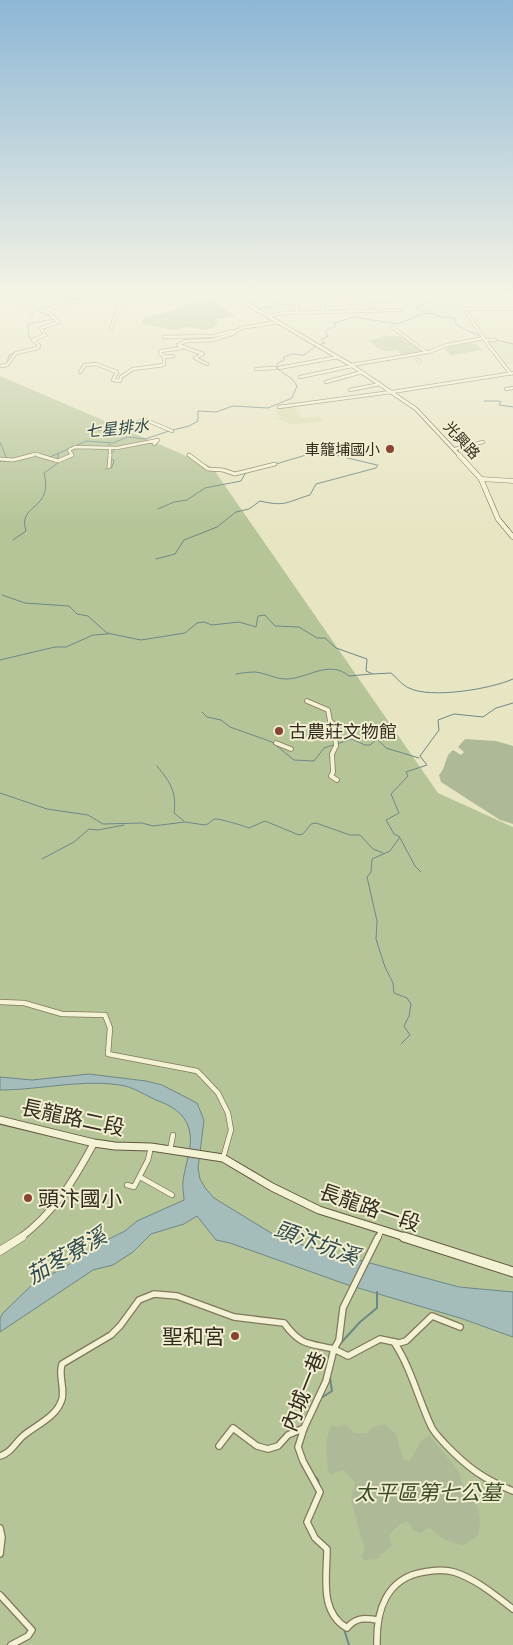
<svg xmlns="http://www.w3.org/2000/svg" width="513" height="1645" viewBox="0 0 513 1645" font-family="'IBM Plex Serif','Noto Sans TC',serif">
<rect width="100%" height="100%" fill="#e8e5c3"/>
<g fill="#daddb1">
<path d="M427 301 457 302 466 314 433 313 423 306 428 304Z"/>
<path d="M488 341H497L502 344H513V364L505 365Z"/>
<path d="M295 406 296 411H299L300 418 320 416 323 421 293 425 272 417 283 418 276 413 279 408Z"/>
</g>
<g fill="#b6c598">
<path d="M381 336H400L423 352 402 355 397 350C383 353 377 349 368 339L372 340 381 338Z"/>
<path d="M468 343 477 344 481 349H486L449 356 451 354 445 350 449 347Z"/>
<path d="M0 376 212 467 438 793 513 827V1645H0Z"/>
</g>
<g fill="#aeba97">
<path d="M212 301 236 316 216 319 218 323 213 328 203 330 189 327 173 330 144 324 142 322 144 318 172 311 186 304Z"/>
<path d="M465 739 496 741 513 746V824L500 820 441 782 439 775C447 767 444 756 453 750L461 755 464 752 458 747Z"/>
<path d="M343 1424 346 1425 355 1433H368L371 1428 385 1424 396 1434 403 1459 409 1461C418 1452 417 1441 429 1435L459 1472 464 1489 475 1501 478 1508 480 1519 479 1532 475 1538 464 1545C451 1544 438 1537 429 1527L421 1533 414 1531 407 1521 400 1524 389 1535 392 1546 380 1555 378 1559 365 1560 361 1557 365 1550 351 1501 355 1482 344 1470 330 1474C325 1464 324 1435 332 1426L338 1427Z"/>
</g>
<path fill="#a4bcba" stroke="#6d8888" d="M89 1074 146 1081 162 1085 197 1103 204 1120 198 1168 200 1179 206 1189 214 1198 281 1239 459 1287 513 1292V1337L460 1318 348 1285 230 1243 216 1240 197 1216 184 1224 151 1234 133 1252 113 1265 93 1270 0 1332V1319L3 1313 35 1282 62 1269 88 1252 95 1246 125 1231 137 1221 184 1200C184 1194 182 1187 183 1181 185 1164 194 1145 189 1129 185 1113 170 1105 156 1100 147 1096 134 1088 125 1086 85 1078 41 1090 0 1090V1077L32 1080Z"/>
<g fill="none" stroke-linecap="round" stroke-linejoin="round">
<g stroke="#6d8888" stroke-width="1">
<path d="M71 298 82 299"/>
<path d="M247 302C259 298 270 298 281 305"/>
<path d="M350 303 366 306 369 302 425 301 426 304 418 305 417 309 421 311 428 310 431 313"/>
<path d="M281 305 293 304"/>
<path d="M259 309 277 305"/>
<path d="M49 316 36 310 57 305 67 299"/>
<path d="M32 340 29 337 28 324 54 319"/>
<path d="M496 340 513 344"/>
<path d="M319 345 325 343 321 340 328 336 325 331 336 326 334 323 354 317 398 324 421 314 432 313 440 317 455 318 456 325 482 337"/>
<path d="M7 363 9 355 16 352"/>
<path d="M484 401H499L501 402 499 405 513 407"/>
<path d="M173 430 189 426 198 421V411L216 412 233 406 268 408 292 398 297 386 292 379 276 368 278 363 284 360V357L292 354 304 355 316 346"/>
<path d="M0 442 7 459"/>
<path d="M109 444 114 451 111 454"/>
<path d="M26 455 39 454"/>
<path d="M50 457 86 441 113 443 128 437 145 439 169 431"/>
<path d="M0 461H7"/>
<path d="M276 464 326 449 339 456 377 465"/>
<path d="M106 469 112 467 114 461 111 458"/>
<path d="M158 509 174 502 187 500 205 488 241 481 246 472"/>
<path d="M13 540 26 531C17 503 54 511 44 473L58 463V454"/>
<path d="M156 559 175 554 184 540 217 527 236 512 249 509 260 501C286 507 286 502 310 495L316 484 376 468 378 465"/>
<path d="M2 595 25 603 69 606 77 614 88 616 107 633 141 640 185 633 197 623 204 622 212 625 239 622 256 627 258 616 265 615 275 626 299 627 317 638H325L336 648 367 659 366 671 373 674 391 673C397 678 402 685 409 688 431 699 491 689 513 679"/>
<path d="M0 660 55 647H66L93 635 108 634"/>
<path d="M236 674C242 673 249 672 255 672 266 673 275 679 286 679 307 679 329 659 349 676L372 674"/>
<path d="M202 712 207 717 221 720 230 727 272 742 294 760 314 761 324 748 352 739 365 745H370L377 739 386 748 419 758"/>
<path d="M157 766C170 782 177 792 174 813L184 821"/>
<path d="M0 793 47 809 88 815 103 824 142 823 153 826 185 822 205 825C210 824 211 820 215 819 217 818 245 826 249 828L265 821 299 835 303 834 311 824 316 823 350 835H360L373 849 383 853"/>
<path d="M400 838 415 866 421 872"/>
<path d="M42 859 74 842 89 829 98 830 124 825"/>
<path d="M401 1044 410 1035 404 1026 409 1016 411 1004 407 998 394 993 393 983 385 967 376 939 377 921 367 877 371 872 372 859 390 851 400 837 394 834 386 820 399 813 391 794 408 776 406 772 427 765 420 756 439 730 438 720 454 714 483 717 496 708 513 703"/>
</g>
<g stroke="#6d8888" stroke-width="2">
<path d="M340 1344 360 1322 377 1308V1292"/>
<path d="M321 1398 332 1391 330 1378"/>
<path d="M313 1474 318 1480 320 1488"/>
<path d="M344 1629 349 1645"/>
</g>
<defs>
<path id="pedestrian" d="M417 359 420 362"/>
<g id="minor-far4">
<path d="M60 294 76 302"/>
<path d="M295 294 297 312"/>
<path d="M320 294 324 312"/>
<path d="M347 294 351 311"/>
<path d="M434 294 435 301"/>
<path d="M454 294 489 346 511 374"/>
<path d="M464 309H513"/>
<path d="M31 314 33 309 24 306 21 301 29 296 41 294"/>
<path d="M268 316 284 313 401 310"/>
<path d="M392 327 426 352"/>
<path d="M111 328 115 316 119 312 115 294"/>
<path d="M164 337 214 336 233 331"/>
<path d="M485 340H495"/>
<path d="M164 357 173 356"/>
<path d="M207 364 195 358 203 354 178 345 186 341 213 340 232 334 241 328 278 322"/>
<path d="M351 365 429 352 447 345 484 338"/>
<path d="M0 366 7 365 16 353 38 348 39 345 33 340 45 335 41 328 59 322 50 315C66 299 94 299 115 294"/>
<path d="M279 368 338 357"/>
<path d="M256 369 275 368"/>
<path d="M80 372 85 365 96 364 117 372 113 380 120 381 121 377 133 369 164 365V357L160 353 161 351 182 348"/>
<path d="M300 377 352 366"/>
<path d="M326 382 362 372"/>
<path d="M506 389 513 388"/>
<path d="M350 390 380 384"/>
<path d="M392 392 513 373"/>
<path d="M279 407 391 392"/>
<path d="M99 429 113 428 146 420 172 431"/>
<path d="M455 449 483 442"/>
<path d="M189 455 191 456"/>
<path d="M28 456 36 454 41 456"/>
<path d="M71 456 72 455 69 450 75 447 117 448 158 440 154 444"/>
<path d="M110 456V449"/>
</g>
<g id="minor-far3">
<path d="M38 455 58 461 72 455"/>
<path d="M189 455 208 469 223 470 235 474 275 464"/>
<path d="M0 459 13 460 33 455"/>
<path d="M109 467 110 455"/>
</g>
<g id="minor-far2">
<path d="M307 701 328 710 330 721 334 724 336 746 332 754 333 772 331 776 337 780"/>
<path d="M276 743 291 749"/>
</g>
<g id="minor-far1">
<path d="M0 1002 24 1003 62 1014 105 1015 110 1028 108 1054 197 1071 202 1076 218 1093 228 1113 231 1130 223 1158"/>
<path d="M170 1150 173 1135"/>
<path d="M140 1177 172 1195"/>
<path d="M127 1185 134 1187 148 1160 151 1147"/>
<path d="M378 1238 381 1231"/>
</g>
<g id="minor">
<path d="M394 1342C411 1368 418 1398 431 1426 434 1433 440 1438 445 1444 467 1467 483 1479 513 1491"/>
<path d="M219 1446 233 1428 257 1446 268 1449 278 1446 288 1435 304 1428"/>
<path d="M0 1456C11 1453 15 1443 23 1436 36 1425 57 1417 62 1399 65 1387 58 1376 62 1364L111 1335 120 1326 139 1300 154 1294 177 1296 234 1317 284 1323C301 1346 308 1343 334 1349L339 1340 343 1308 378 1237"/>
<path d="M0 1528 2 1537 0 1554"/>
<path d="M0 1595 32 1630 28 1636 11 1645"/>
<path d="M378 1620C364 1618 356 1617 347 1628 319 1612 327 1576 327 1549L315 1538 307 1522 320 1492 303 1461 298 1447 304 1428 326 1381 334 1349 348 1356 380 1339 399 1343 406 1341 432 1316 460 1327"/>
<path d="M377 1645C376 1611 386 1578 424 1572 434 1570 444 1569 454 1572 476 1579 495 1595 513 1609"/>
</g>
<path id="tertiary-far2" d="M481 479 513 481"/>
<path id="tertiary-far1" d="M20 1238C54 1213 74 1180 94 1143"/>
<path id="tertiary" d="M0 1251 22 1237"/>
<path id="secondary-far3" d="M230 294 351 365 416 409 460 456"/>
<path id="secondary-far2" d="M459 455 481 479 498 519 513 537"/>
<path id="secondary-far1" d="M0 1120 94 1143 115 1146 151 1147 223 1158 272 1187 319 1210 408 1238"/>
<path id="secondary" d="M404 1237 513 1272"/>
</defs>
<use href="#pedestrian" stroke="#80775c" stroke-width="3"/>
<use href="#minor-far4" stroke="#80775c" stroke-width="4"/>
<use href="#minor-far3" stroke="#80775c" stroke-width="4.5"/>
<use href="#minor-far2" stroke="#80775c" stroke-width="5.5"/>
<use href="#minor-far1" stroke="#80775c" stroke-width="6"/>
<use href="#minor" stroke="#80775c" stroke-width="8"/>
<use href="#tertiary-far2" stroke="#80775c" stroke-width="5"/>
<use href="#tertiary-far1" stroke="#80775c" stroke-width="8"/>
<use href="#tertiary" stroke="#80775c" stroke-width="9"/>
<use href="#secondary-far3" stroke="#62583f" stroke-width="4.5"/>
<use href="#secondary-far2" stroke="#62583f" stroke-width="5.5"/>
<use href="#secondary-far1" stroke="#62583f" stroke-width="9"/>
<use href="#secondary" stroke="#62583f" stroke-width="11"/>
<use href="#pedestrian" stroke="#f4f2d5" stroke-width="2"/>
<use href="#minor-far4" stroke="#f4f2d5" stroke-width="2.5"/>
<use href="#minor-far3" stroke="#f4f2d5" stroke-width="3"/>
<use href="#minor-far2" stroke="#f4f2d5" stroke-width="4"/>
<use href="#minor-far1" stroke="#f4f2d5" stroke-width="4.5"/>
<use href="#minor" stroke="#f4f2d5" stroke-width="5.5"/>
<use href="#tertiary-far2" stroke="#f4f2d5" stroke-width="4"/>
<use href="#tertiary-far1" stroke="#f4f2d5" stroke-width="6"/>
<use href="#tertiary" stroke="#f4f2d5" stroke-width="8"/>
<use href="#secondary-far3" stroke="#f4f2d5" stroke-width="3"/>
<use href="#secondary-far2" stroke="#f4f2d5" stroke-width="4.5"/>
<use href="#secondary-far1" stroke="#f4f2d5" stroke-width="7"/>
<use href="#secondary" stroke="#f4f2d5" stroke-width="9"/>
</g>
<linearGradient id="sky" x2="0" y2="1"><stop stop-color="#8db7d6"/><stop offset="0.56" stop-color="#f5f3e4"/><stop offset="1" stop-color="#f5f3e4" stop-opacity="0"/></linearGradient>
<rect width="513" height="525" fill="url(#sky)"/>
<g fill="#884533" stroke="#f1eed1" stroke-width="2">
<circle cx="390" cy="449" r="5"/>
<circle cx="279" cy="731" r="5"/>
<circle cx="28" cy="1198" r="5"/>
<circle cx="235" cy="1336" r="5"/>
</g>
<g text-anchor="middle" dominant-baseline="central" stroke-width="4" stroke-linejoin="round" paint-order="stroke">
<g font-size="15" fill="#322c1e" stroke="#f1eed1">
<text transform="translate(462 440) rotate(47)">光興路</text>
</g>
<g font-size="15" fill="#322c1e" stroke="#f1eed1" text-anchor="end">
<text x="380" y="449">車籠埔國小</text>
</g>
<g font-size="16" font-style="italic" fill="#2f4b50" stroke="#f1eed1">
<text transform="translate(117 428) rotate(-6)">七星排水</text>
</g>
<g font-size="18" fill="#322c1e" stroke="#f1eed1" text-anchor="start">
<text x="289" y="731">古農莊文物館</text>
</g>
<g font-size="21" fill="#322c1e" stroke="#f1eed1">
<text transform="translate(73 1117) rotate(12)">長龍路二段</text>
<text transform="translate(370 1207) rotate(19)">長龍路一段</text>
<text transform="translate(303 1391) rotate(-68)">內城一巷</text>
</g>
<g font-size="21" fill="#322c1e" stroke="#f1eed1" text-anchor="start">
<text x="38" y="1198">頭汴國小</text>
<text x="225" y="1336" text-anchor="end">聖和宮</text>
</g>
<g font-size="21" font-style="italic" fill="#3b4c27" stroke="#f1eed1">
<text x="428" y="1492">太平區第七公墓</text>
</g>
<g font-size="22" font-style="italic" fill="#2f4b50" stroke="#f1eed1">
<text transform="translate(317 1242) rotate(20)">頭汴坑溪</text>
<text transform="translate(66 1255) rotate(-30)">茄苳寮溪</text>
</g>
</g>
</svg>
